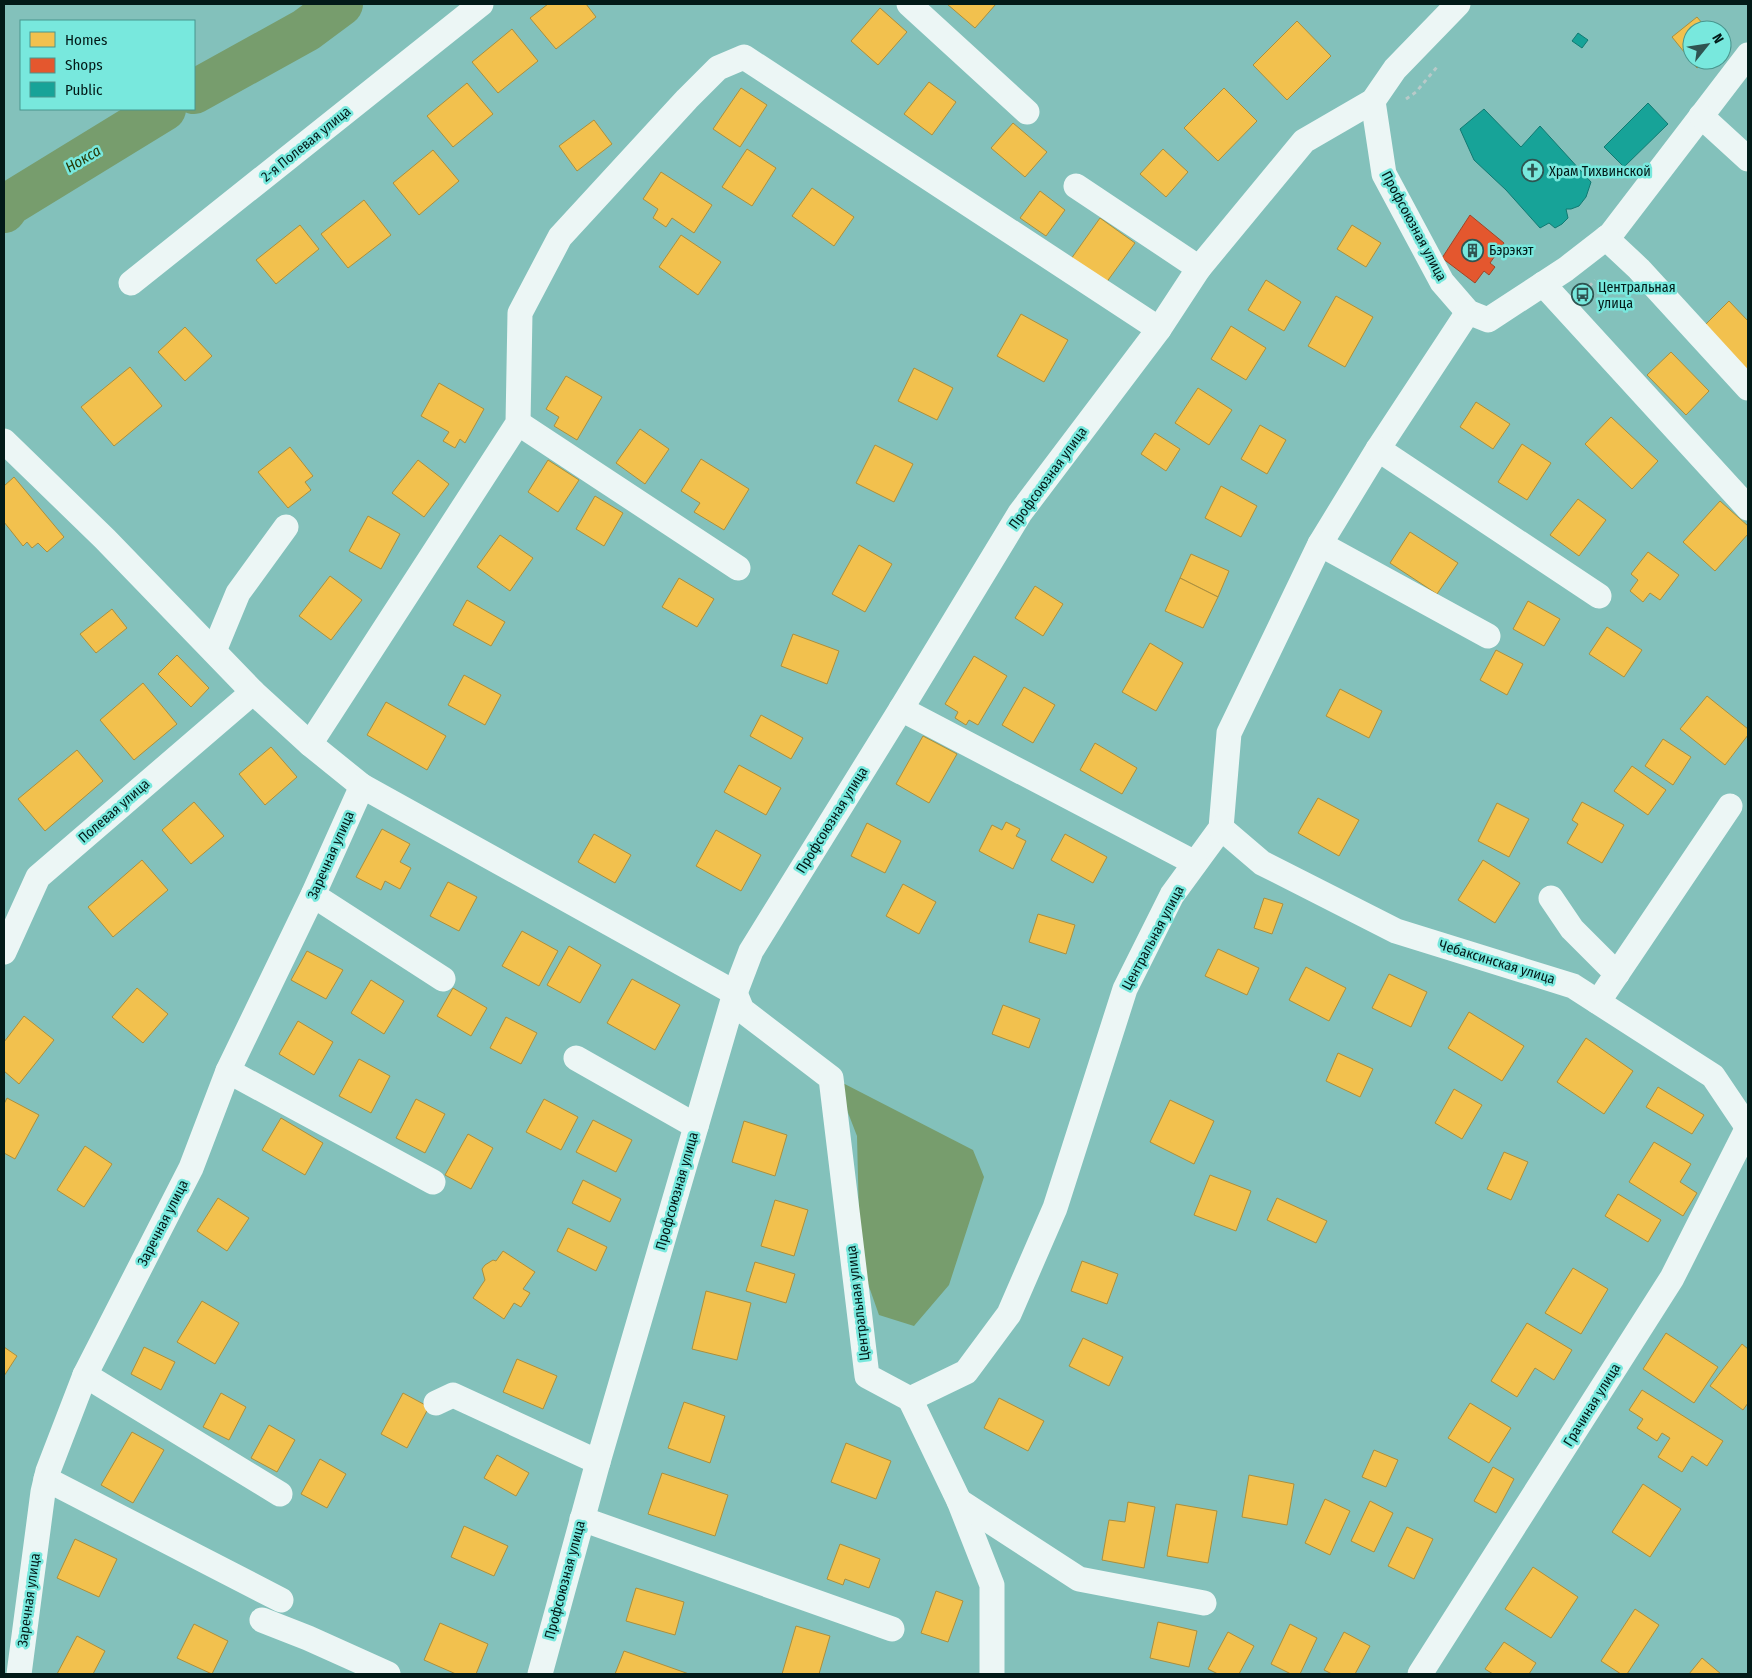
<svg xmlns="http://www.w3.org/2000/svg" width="1752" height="1678" viewBox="0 0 1752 1678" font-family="'Fira Sans Condensed',sans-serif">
<rect width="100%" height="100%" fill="#83c1bb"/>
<path fill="#779d6d" d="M835 1079 973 1150 984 1177 949 1285 914 1326 879 1315 860 1261 857 1136Z"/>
<g fill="#f2c14e" stroke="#aa8f3e">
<path d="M548 4H586L596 17 556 49 530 18Z"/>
<path d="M947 4H996L975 28Z"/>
<path d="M880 8 907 32 878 65 851 41Z"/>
<path d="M1697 17 1708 30H1692V60H1707L1697 68 1672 37Z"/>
<path d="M1297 21 1331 56 1287 100 1253 65Z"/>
<path d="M512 29 538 61 498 93 472 62Z"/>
<path d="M929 82 956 102 932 135 904 114Z"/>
<path d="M467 83 493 114 453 147 427 116Z"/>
<path d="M741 88 767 105 740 147 713 129Z"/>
<path d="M1224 88 1257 121 1218 161 1184 128Z"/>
<path d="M594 120 612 144 577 171 559 146Z"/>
<path d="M1013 123 1047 152 1025 177 991 148Z"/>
<path d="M747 149 776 168 752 206 722 187Z"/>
<path d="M1163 149 1188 172 1166 197 1140 174Z"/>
<path d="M433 150 459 181 419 215 393 183Z"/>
<path d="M661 172 712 205 694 233 672 218 666 227 653 218 658 209 643 199Z"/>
<path d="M812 188 854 217 834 246 792 216Z"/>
<path d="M1040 191 1065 210 1046 236 1020 218Z"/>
<path d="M364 200 391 235 348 268 321 234Z"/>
<path d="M1100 218 1135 243 1106 283 1071 259Z"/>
<path d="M300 225 319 249 276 284 256 260Z"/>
<path d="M1352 225 1381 243 1366 267 1337 249Z"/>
<path d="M681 235 721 262 698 295 659 267Z"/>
<path d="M1266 280 1301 302 1284 331 1248 310Z"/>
<path d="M1336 296 1373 317 1345 367 1308 346Z"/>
<path d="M1729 301 1748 321V375L1702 328Z"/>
<path d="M1021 314 1068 340 1044 382 997 356Z"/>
<path d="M1231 326 1266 348 1246 380 1211 359Z"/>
<path d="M185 327 212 356 185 381 158 352Z"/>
<path d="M1671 352 1709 391 1686 415 1647 375Z"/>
<path d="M130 367 162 406 114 446 81 407Z"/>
<path d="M914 368 953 388 937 420 898 401Z"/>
<path d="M566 376 602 397 577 440 554 426 559 417 546 409Z"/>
<path d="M439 383 484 409 465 443 460 439 455 448 443 441 449 432 421 416Z"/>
<path d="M1198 388 1232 410 1209 445 1175 423Z"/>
<path d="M1476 402 1510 424 1493 449 1460 427Z"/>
<path d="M1611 417 1658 461 1632 489 1585 444Z"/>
<path d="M1260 425 1286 440 1267 474 1241 459Z"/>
<path d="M640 429 669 449 645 484 616 463Z"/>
<path d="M1155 433 1180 449 1166 471 1141 454Z"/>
<path d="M1522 444 1551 463 1527 500 1498 482Z"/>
<path d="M875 445 913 464 894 502 856 483Z"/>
<path d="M290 447 313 476 305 482 311 490 288 508 258 472Z"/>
<path d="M701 459 749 489 724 530 694 512 700 503 681 491Z"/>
<path d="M418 460 449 484 424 517 392 493Z"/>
<path d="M548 460 579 480 558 512 528 492Z"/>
<path d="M14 477 64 537 47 552 38 543 32 548 27 542 23 546 4 522V486Z"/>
<path d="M1221 486 1257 506 1241 537 1205 518Z"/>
<path d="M595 496 623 513 604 546 576 529Z"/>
<path d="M1578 499 1606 520 1579 556 1550 535Z"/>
<path d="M1720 501 1748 526V534L1715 571 1683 542Z"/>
<path d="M368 516 400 534 381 569 349 551Z"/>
<path d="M1410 532 1458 563 1437 594 1390 563Z"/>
<path d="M500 535 533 558 510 591 477 567Z"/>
<path d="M859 545 892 564 865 612 832 594Z"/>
<path d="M1648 552 1679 575 1660 600 1650 593 1643 602 1630 591 1638 580 1631 574Z"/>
<path d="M1191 554 1229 571 1218 597 1180 578Z"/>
<path d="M330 576 362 600 331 640 299 616Z"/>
<path d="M679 578 714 599 697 627 662 607Z"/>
<path d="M1180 578 1218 597 1203 628 1165 611Z"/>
<path d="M1035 586 1063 604 1043 636 1015 618Z"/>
<path d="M467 600 505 622 491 646 453 625Z"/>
<path d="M1528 601 1560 619 1544 646 1513 629Z"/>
<path d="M112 609 127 628 96 653 80 634Z"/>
<path d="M1607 627 1642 650 1624 677 1589 654Z"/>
<path d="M793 634 839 651 827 684 781 666Z"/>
<path d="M1150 643 1183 663 1156 711 1122 692Z"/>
<path d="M1496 650 1523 664 1507 695 1480 680Z"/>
<path d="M177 655 209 688 191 707 158 674Z"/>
<path d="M974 656 1007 676 978 725 969 720 966 725 955 718 958 712 945 704Z"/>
<path d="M464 675 501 695 485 725 448 705Z"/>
<path d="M143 683 177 724 134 760 100 720Z"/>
<path d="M1024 687 1055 705 1033 743 1002 725Z"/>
<path d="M1340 689 1382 711 1369 738 1326 716Z"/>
<path d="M1707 696 1748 729V735L1725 765 1680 729Z"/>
<path d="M386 702 446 736 427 770 367 735Z"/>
<path d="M761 715 803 738 791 759 750 736Z"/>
<path d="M923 736 957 754 929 803 896 784Z"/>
<path d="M1663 739 1691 757 1673 785 1645 766Z"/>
<path d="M1095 743 1137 768 1122 794 1080 770Z"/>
<path d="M271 747 297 777 265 805 239 774Z"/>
<path d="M77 750 103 781 45 831 18 799Z"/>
<path d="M739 765 781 788 766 815 724 792Z"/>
<path d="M1632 766 1666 790 1648 815 1614 791Z"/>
<path d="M1318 798 1359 820 1339 856 1298 833Z"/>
<path d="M194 802 224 836 191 864 162 830Z"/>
<path d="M1582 802 1624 825 1602 863 1567 843 1578 824 1572 820Z"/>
<path d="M1497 803 1529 819 1509 857 1478 841Z"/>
<path d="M1006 822 1020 829 1016 836 1026 841 1013 869 979 851 992 825 1002 830Z"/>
<path d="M867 823 901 841 885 873 851 856Z"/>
<path d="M382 829 410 844 400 862 411 868 400 889 385 881 381 890 356 877Z"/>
<path d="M716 830 761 855 741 891 696 866Z"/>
<path d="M594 834 631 855 615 883 578 862Z"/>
<path d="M1065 834 1107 857 1093 883 1051 860Z"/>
<path d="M142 860 168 890 113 937 88 907Z"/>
<path d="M1483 860 1520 883 1495 923 1458 900Z"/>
<path d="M448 882 477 897 459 931 430 916Z"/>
<path d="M903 884 936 902 919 934 886 916Z"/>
<path d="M1264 898 1283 904 1272 934 1254 928Z"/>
<path d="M1038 914 1075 925 1066 954 1029 942Z"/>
<path d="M522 931 558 951 539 986 502 966Z"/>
<path d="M569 946 601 965 580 1003 547 985Z"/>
<path d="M1218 949 1259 968 1247 995 1205 976Z"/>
<path d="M307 951 343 970 326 999 291 980Z"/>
<path d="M1306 967 1346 988 1329 1021 1289 1000Z"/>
<path d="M1389 974 1427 992 1411 1027 1372 1008Z"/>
<path d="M632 979 680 1005 655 1050 607 1023Z"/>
<path d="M371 980 404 1001 384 1034 351 1013Z"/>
<path d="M137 988 168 1014 143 1043 112 1017Z"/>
<path d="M453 988 487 1008 471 1036 437 1016Z"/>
<path d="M1003 1005 1040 1019 1029 1048 992 1034Z"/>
<path d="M1469 1012 1524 1046 1502 1081 1448 1048Z"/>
<path d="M24 1016 54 1040 19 1084 4 1071V1042Z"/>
<path d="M506 1017 537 1033 521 1064 490 1048Z"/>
<path d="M298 1021 333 1042 314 1075 279 1054Z"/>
<path d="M1586 1038 1633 1071 1604 1114 1557 1082Z"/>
<path d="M1338 1053 1373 1069 1360 1097 1326 1081Z"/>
<path d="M359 1059 390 1076 371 1113 339 1096Z"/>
<path d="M1658 1087 1704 1115 1692 1134 1646 1107Z"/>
<path d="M1454 1089 1482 1105 1462 1139 1435 1123Z"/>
<path d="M7 1098 39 1115 15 1159 4 1153V1104Z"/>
<path d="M416 1099 445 1114 425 1153 396 1138Z"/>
<path d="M544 1099 578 1117 561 1150 526 1132Z"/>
<path d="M1170 1100 1214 1121 1194 1164 1150 1142Z"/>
<path d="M281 1118 323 1143 305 1175 262 1150Z"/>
<path d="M593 1120 632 1140 616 1172 576 1152Z"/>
<path d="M744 1121 787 1135 775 1176 732 1162Z"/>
<path d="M468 1134 493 1148 471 1189 445 1175Z"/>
<path d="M1654 1142 1691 1164 1680 1182 1697 1193 1683 1216 1629 1182Z"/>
<path d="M85 1146 112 1164 84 1207 57 1190Z"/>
<path d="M1504 1152 1528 1162 1511 1200 1487 1189Z"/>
<path d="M1210 1175 1251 1191 1236 1231 1194 1215Z"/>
<path d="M583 1180 621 1199 610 1222 572 1203Z"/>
<path d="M1618 1194 1661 1220 1648 1242 1605 1216Z"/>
<path d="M218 1198 249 1218 227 1251 197 1231Z"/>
<path d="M1277 1198 1327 1221 1316 1243 1267 1220Z"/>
<path d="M775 1200 808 1210 794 1256 761 1246Z"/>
<path d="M568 1228 607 1247 596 1271 557 1251Z"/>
<path d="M503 1251 535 1272 523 1289 530 1293 521 1307 514 1303 504 1319 473 1298 485 1280 482 1269 485 1265 493 1260 496 1261Z"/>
<path d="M1082 1261 1118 1274 1107 1304 1071 1291Z"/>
<path d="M755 1262 795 1274 786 1303 746 1291Z"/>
<path d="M1573 1268 1608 1289 1581 1334 1545 1313Z"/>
<path d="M706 1291 751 1303 737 1360 692 1349Z"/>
<path d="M202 1301 239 1323 215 1364 177 1342Z"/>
<path d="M1527 1323 1572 1350 1554 1380 1535 1368 1517 1397 1491 1381Z"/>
<path d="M1666 1333 1718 1367 1694 1403 1643 1369Z"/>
<path d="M1083 1338 1123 1357 1109 1386 1069 1366Z"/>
<path d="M1742 1344 1748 1349V1403L1743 1410 1710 1386Z"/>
<path d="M4 1347 17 1356 4 1376Z"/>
<path d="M144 1347 175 1362 161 1390 131 1374Z"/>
<path d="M517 1359 557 1376 543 1409 503 1392Z"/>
<path d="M1642 1390 1723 1441 1707 1466 1692 1456 1682 1472 1658 1457 1670 1438 1662 1433 1657 1441 1637 1428 1643 1419 1629 1410Z"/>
<path d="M221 1393 246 1407 229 1440 203 1427Z"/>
<path d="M403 1393 429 1407 407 1448 381 1434Z"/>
<path d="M999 1398 1044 1421 1028 1451 984 1428Z"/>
<path d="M684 1402 725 1416 710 1463 668 1448Z"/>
<path d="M1470 1403 1511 1428 1489 1463 1448 1438Z"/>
<path d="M269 1425 295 1440 277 1472 251 1458Z"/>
<path d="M132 1432 164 1450 133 1503 101 1485Z"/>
<path d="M846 1443 891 1461 876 1499 831 1482Z"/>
<path d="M1374 1450 1398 1460 1386 1487 1362 1477Z"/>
<path d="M497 1455 529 1473 516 1496 484 1478Z"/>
<path d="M320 1459 346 1474 327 1508 301 1494Z"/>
<path d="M1493 1467 1514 1479 1496 1513 1474 1501Z"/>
<path d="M662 1473 728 1495 715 1536 648 1514Z"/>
<path d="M1249 1475 1294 1484 1287 1525 1242 1517Z"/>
<path d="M1643 1484 1681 1509 1650 1557 1612 1532Z"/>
<path d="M1325 1499 1350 1511 1330 1555 1305 1543Z"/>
<path d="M1370 1501 1393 1513 1374 1552 1351 1541Z"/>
<path d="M1128 1502 1155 1507 1144 1568 1102 1560 1109 1520 1125 1522Z"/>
<path d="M1176 1504 1217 1511 1208 1563 1167 1556Z"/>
<path d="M464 1526 508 1546 494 1576 451 1557Z"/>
<path d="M1407 1527 1433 1539 1414 1579 1388 1566Z"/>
<path d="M75 1539 117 1559 99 1597 57 1578Z"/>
<path d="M840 1544 880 1559 869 1588 845 1579 843 1585 827 1579Z"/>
<path d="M1533 1567 1578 1597 1551 1638 1505 1609Z"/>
<path d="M636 1588 684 1602 675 1635 626 1621Z"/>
<path d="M936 1591 963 1601 948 1642 921 1633Z"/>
<path d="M1635 1609 1659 1625 1627 1674H1621L1601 1661Z"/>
<path d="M1158 1622 1197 1631 1189 1667 1150 1658Z"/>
<path d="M440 1623 488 1644 476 1674H456L424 1660Z"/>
<path d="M194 1624 228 1641 212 1674 177 1658Z"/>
<path d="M1290 1624 1317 1638 1300 1674H1291L1271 1664Z"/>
<path d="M796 1626 830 1636 819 1674H782Z"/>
<path d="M1228 1632 1254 1646 1239 1674H1218L1208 1669Z"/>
<path d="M1344 1632 1370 1646 1355 1674H1332L1324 1670Z"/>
<path d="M77 1636 105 1651 93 1674H57Z"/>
<path d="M1504 1642 1536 1663 1529 1674H1493L1485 1669Z"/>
<path d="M624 1651 689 1674H615Z"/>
<path d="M1702 1658 1721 1674H1689Z"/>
</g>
<path fill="#e4572e" stroke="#a04527" d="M1470 215 1504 243 1490 263 1495 267 1489 275 1484 271 1475 283 1442 258Z"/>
<g fill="#17a398" stroke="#117a72">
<path d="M1578 33 1588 40 1582 48 1572 41Z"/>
<path d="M1648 103 1668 124 1624 167 1604 147Z"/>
<path d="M1484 109 1521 147 1540 126 1591 182 1586 197 1579 206 1571 209H1566L1568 218 1562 224 1555 228 1549 223 1540 228 1506 190 1474 160 1460 129Z"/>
</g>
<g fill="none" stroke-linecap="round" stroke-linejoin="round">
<g stroke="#779d6d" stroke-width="44">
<path d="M194 92 306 30 341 4"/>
<path d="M4 211 9 204 164 109"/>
</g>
<g stroke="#b8cac9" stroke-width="3" stroke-dasharray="4 4" stroke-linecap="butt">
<path d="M1406 99 1416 92 1437 67"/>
<path d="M1584 292 1595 280"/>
</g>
<g stroke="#ecf6f5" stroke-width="25">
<path d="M909 4 1027 112"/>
<path d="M1373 101 1384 174 1442 282 1468 312 1488 320 1566 269 1611 234 1748 55"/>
<path d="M1701 116 1748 159"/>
<path d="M1076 186 1199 268"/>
<path d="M1606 238 1639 269 1748 388"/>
<path d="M131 283 481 4"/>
<path d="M1543 284 1748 508"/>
<path d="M518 423 738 568"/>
<path d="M4 441 105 539 253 692 310 744 362 786 735 993 742 1010 831 1078 867 1376 910 1399 966 1372 1009 1314 1055 1208 1125 989 1172 895 1221 828 1229 733 1320 544 1378 449 1468 312"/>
<path d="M1378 449 1599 596"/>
<path d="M1320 544 1488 636"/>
<path d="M214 651 238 593 286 527"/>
<path d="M901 709 1195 863"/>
<path d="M310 744 518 423 520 313 560 237 687 99 718 68 744 57 1159 329"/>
<path d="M1221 828 1262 863 1396 931 1573 986 1713 1076 1748 1128"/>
<path d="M313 895 443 979"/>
<path d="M1551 898 1572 929 1617 974"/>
<path d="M4 952 38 877 253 692"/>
<path d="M1598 1002 1730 806"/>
<path d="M576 1058 696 1126"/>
<path d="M228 1071 433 1182"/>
<path d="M85 1375 280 1494"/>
<path d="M910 1399 959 1501 992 1585V1674"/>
<path d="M436 1403 453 1395 598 1462"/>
<path d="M46 1479 281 1600"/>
<path d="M959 1501 1079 1579 1204 1603"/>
<path d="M582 1519 892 1629"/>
<path d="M262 1620 308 1638 388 1674"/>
<path d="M19 1674 43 1492 48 1471 85 1375 191 1168 228 1071 313 895 362 786"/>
<path d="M540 1674 598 1462 735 993 751 951 901 709 1020 513 1159 329 1199 268 1304 141 1373 101 1395 69 1458 4"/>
<path d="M1420 1674 1672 1278 1748 1127"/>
</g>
</g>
<defs>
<symbol id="church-ring" viewBox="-11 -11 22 22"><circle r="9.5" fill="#78e8dd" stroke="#2f5451" stroke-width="1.5"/><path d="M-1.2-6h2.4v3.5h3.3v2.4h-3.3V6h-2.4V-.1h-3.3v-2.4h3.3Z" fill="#2f5451"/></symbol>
<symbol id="building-ring" viewBox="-11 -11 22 22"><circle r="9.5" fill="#78e8dd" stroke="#2f5451" stroke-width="1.5"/><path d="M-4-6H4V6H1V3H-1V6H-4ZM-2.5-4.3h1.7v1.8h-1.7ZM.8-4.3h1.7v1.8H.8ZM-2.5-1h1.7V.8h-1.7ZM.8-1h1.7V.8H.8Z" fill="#2f5451"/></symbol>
<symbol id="bus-ring" viewBox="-11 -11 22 22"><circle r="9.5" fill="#78e8dd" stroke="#2f5451" stroke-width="1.5"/><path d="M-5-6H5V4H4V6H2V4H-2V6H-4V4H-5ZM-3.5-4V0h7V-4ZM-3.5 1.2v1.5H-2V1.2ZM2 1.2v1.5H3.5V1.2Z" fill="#2f5451"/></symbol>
</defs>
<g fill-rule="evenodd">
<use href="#church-ring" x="1520" y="158" width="25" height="25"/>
<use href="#building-ring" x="1460" y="238" width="25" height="25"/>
<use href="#bus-ring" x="1570" y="282" width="25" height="25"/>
</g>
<g text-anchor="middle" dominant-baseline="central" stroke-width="5" stroke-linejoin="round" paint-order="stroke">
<g font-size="14" fill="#021a18" stroke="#78e8dd">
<text transform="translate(306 144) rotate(-39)">2-я Полевая улица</text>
<text transform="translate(1414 226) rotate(62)">Профсоюзная улица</text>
<text transform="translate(1048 478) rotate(-54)">Профсоюзная улица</text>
<text transform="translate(114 811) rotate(-41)">Полевая улица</text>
<text transform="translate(832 820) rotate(-58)">Профсоюзная улица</text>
<text transform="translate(331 855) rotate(-66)">Заречная улица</text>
<text transform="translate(1153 938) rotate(-62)">Центральная улица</text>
<text transform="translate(1497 962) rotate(17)">Чебаксинская улица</text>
<text transform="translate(677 1191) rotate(-74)">Профсоюзная улица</text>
<text transform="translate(163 1223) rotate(-63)">Заречная улица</text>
<text transform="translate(858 1303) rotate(-97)">Центральная улица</text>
<text transform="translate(1592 1405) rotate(-58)">Грачиная улица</text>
<text transform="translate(565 1580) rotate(-75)">Профсоюзная улица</text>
<text transform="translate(29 1600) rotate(-82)">Заречная улица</text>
</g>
<g font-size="14" fill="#021a18" stroke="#78e8dd" text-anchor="start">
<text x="1549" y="171">Храм Тихвинской</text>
<text x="1489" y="250">Бэрэкэт</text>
<text x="1598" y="287">Центральная<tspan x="1598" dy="16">улица</tspan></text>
</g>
<g font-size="15" font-style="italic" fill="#273907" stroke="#78e8dd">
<text transform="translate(83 159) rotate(-31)">Нокса</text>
</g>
</g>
<rect width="1752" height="1678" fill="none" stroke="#021a18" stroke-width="10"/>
<rect x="20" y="20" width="175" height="90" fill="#78e8dd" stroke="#49968e"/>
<rect x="30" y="32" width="25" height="15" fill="#f2c14e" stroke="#49968e"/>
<text x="65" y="45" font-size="15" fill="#021a18">Homes</text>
<rect x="30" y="58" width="25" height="15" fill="#e4572e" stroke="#49968e"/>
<text x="65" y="70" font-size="15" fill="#021a18">Shops</text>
<rect x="30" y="82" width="25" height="15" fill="#17a398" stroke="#49968e"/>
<text x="65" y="95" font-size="15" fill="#021a18">Public</text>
<g transform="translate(1707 45) rotate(60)"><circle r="24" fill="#78e8dd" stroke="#49968e"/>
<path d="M0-4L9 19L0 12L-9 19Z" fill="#2f5451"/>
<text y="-8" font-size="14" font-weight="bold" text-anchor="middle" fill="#021a18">N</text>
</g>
</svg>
